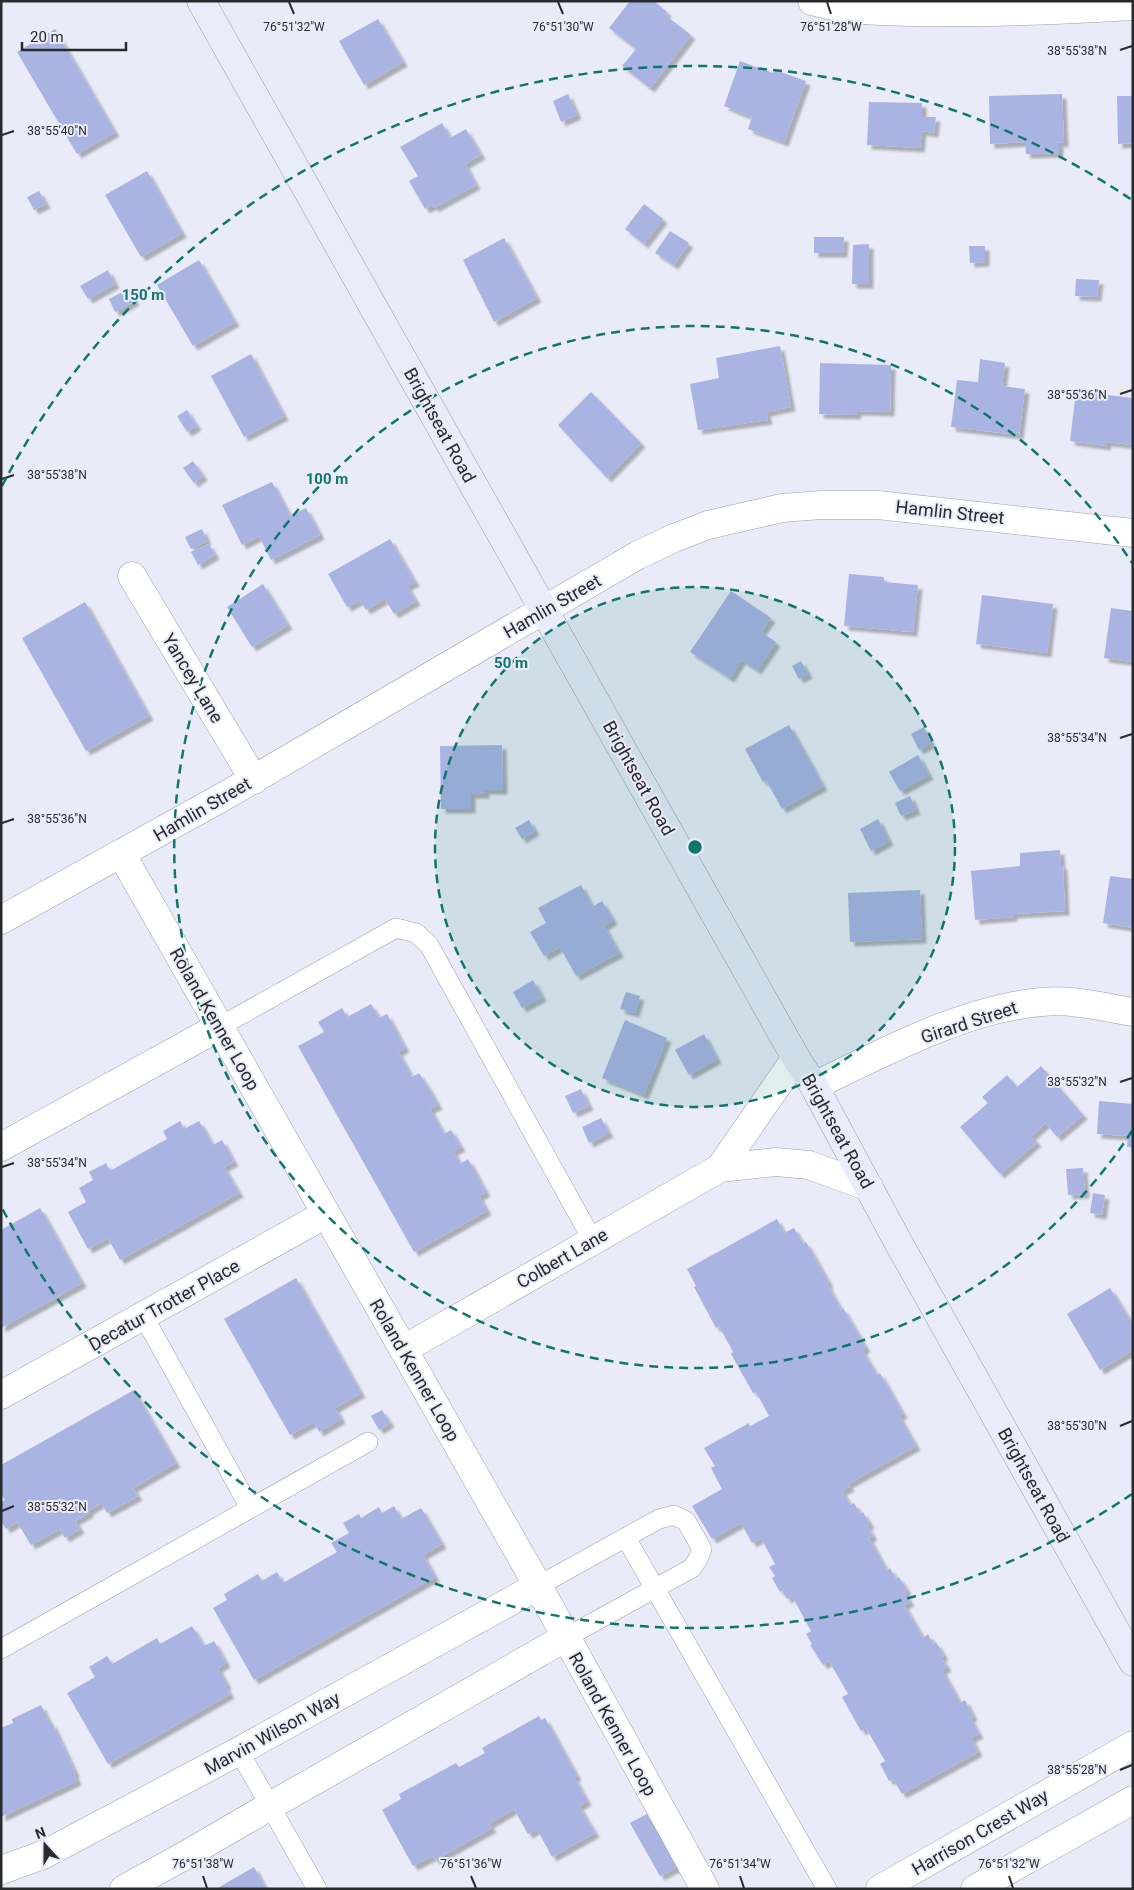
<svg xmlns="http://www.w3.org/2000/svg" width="1134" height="1890" viewBox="0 0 1134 1890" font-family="Roboto,sans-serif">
<defs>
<filter id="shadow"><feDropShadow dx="4.5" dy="4.5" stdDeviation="1" flood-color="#0004"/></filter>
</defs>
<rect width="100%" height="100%" fill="#e9ecf8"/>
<g fill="#a9b4e3" filter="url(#shadow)">
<path d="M630 1H654L667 12 665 15 691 35 650 88 622 66 636 49 609 28Z"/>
<path d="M378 19 403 62 364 85 339 41Z"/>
<path d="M55 29 115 132 77 154 17 52Z"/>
<path d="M740 61 773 73 775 70 806 81 784 142 748 129 752 117 724 106Z"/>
<path d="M568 94 577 115 561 122 553 101Z"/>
<path d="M1062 94 1064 143 1059 142V153L1026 154 1025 142 990 144 989 96Z"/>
<path d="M1117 96H1133V143L1118 144Z"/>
<path d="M869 102 922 103V117H936L934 133 922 131 920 148 867 145Z"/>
<path d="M442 123 450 138 466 129 481 155 465 164 476 185 434 208 433 205 425 209 409 181 418 176 400 147Z"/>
<path d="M147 171 182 233 141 257 105 195Z"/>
<path d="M39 191 46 204 34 210 27 197Z"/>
<path d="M644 204 663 219 644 244 625 229Z"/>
<path d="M670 231 689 243 674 265 655 253Z"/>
<path d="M814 237H844L843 253H814Z"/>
<path d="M504 238 537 298 494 322 463 260Z"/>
<path d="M869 244V284H852L853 245Z"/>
<path d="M969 246H985V262L970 263Z"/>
<path d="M199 260 235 322 193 346 157 285Z"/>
<path d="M108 270 115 284 88 299 80 286Z"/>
<path d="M1076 279 1099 280 1097 297 1075 296Z"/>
<path d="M128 289 135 301 115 312 109 299Z"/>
<path d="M780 346 791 407 766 412 768 420 698 430 690 384 719 378 716 358Z"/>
<path d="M251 354 284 416 244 437 211 376Z"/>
<path d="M980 359 1005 363 1002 386 1025 389 1019 435 951 427 957 380 978 382Z"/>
<path d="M820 363 891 365 890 412 857 411 856 415 819 414Z"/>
<path d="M1076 391 1133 398V445L1107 442 1106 446 1070 441Z"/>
<path d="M591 392 641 443 607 478 558 425Z"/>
<path d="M187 410 197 426 187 432 177 416Z"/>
<path d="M193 461 203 476 194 483 183 468Z"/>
<path d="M272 482 290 516 306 508 320 535 271 560 259 536 242 545 222 505Z"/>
<path d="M202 529 207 541 191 549 185 537Z"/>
<path d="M390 539 415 582 407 586 416 601 394 614 385 599 366 610 360 600 347 607 328 574Z"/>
<path d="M209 544 215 555 198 565 191 552Z"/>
<path d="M849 574 884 577V582L918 585 913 632 844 626Z"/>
<path d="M263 584 288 625 252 647 227 607Z"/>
<path d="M731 591 771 618 761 632 776 642 757 670 741 660 730 678 690 652Z"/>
<path d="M982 595 1053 604 1047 653 976 644Z"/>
<path d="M85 602 149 716 86 751 22 638Z"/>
<path d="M1111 608 1133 611V662L1104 658Z"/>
<path d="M801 661 808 674 799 679 792 666Z"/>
<path d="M789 725 823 786 782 809 766 780 763 782 745 749Z"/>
<path d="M924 727 931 743 919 750 911 734Z"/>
<path d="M502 745 503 790H485V794H471V809H441L440 746Z"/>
<path d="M918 755 929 775 900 791 889 772Z"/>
<path d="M910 796 916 810 901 816 895 803Z"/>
<path d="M878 819 889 841 871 851 860 829Z"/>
<path d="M529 820 535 831 522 839 515 828Z"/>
<path d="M1060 850 1061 865H1063L1065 911 1013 914V917L975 920 971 871 1020 866V853Z"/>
<path d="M1110 876 1133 879V928L1103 923Z"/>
<path d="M581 885 592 907 602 901 613 920 604 926 619 953 576 976 560 947 544 956 530 932 546 923 538 908Z"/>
<path d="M920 890 922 939 850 942 848 893Z"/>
<path d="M533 980 542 997 522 1008 513 992Z"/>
<path d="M626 992 640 996 635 1013 620 1009Z"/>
<path d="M371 1004 379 1018 387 1014 405 1048 398 1052 412 1077 419 1073 428 1087 438 1105 430 1109 444 1134 451 1130 461 1147 453 1151 460 1164 468 1159 486 1192 479 1196 487 1211 414 1252 298 1046 324 1032 318 1022 342 1008 347 1017Z"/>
<path d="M625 1020 667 1038 644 1095 602 1078Z"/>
<path d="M704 1034 717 1059 689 1075 675 1050Z"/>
<path d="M1041 1066 1083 1115 1057 1137 1046 1123 1031 1136 1037 1142 1000 1174 960 1127 988 1103 982 1097 1007 1075 1017 1087Z"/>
<path d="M581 1089 589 1106 573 1113 565 1096Z"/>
<path d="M1099 1101 1133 1104V1147H1127L1128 1136 1097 1134Z"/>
<path d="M601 1118 609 1133 589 1143 582 1127Z"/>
<path d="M180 1121 184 1129 199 1121 213 1145 222 1140 234 1162 224 1167 239 1193 120 1260 108 1238 88 1249 68 1212 86 1202 79 1188 93 1180 89 1172 106 1163 110 1171 138 1155 167 1139 163 1131Z"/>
<path d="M1083 1168 1085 1194 1068 1195 1066 1169Z"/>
<path d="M1093 1193 1105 1195 1102 1215 1090 1213Z"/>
<path d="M40 1208 82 1283 1 1328V1230Z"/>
<path d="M777 1219 784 1233 794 1228 803 1244 806 1242 829 1283 827 1284 841 1310 843 1308 866 1348 862 1350 877 1375 880 1373 903 1414 899 1416 916 1446 848 1484 850 1487 842 1491 850 1505 854 1503 860 1514 863 1512 870 1524 867 1526 873 1536 869 1538 887 1571 890 1568 896 1579 899 1577 907 1590 904 1592 910 1602 904 1605 923 1638 928 1634 933 1644 936 1642 944 1656 941 1657 947 1667 942 1670 960 1703 965 1700 973 1716 970 1718 979 1734 971 1738 978 1752 902 1794 893 1779 889 1781 880 1764 885 1761 866 1728 861 1731 842 1697 848 1694 829 1661 823 1665 810 1645 812 1644 806 1634 811 1631 792 1596 787 1599 782 1590 780 1592 772 1578 775 1576 769 1567 775 1564 761 1538 752 1543 741 1523 712 1539 692 1506 722 1489 711 1468 715 1466 704 1448 749 1423 750 1426 769 1416 756 1392 753 1393 731 1354 733 1352 719 1326 716 1328 694 1287 696 1286 687 1269Z"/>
<path d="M296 1278 361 1393 335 1408 341 1419 319 1432 314 1422 290 1435 224 1319Z"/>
<path d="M1110 1288 1133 1325V1350L1100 1370 1067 1314Z"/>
<path d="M134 1390 176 1463 133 1488 138 1496 107 1513 101 1503 88 1511 89 1513 75 1521 80 1529 65 1538 60 1529 31 1545 17 1522 6 1529 1 1521V1502L5 1500 1 1494V1465Z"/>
<path d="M382 1410 390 1423 379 1430 371 1416Z"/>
<path d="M394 1506 401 1519 421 1508 442 1544 423 1555 435 1577 254 1680 213 1608 227 1600 224 1594 258 1574 262 1581 277 1572 283 1583 337 1552 331 1543 349 1533 343 1523 359 1514 361 1518 379 1507 382 1513Z"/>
<path d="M192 1626 204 1646 214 1641 226 1663 218 1668 227 1685 225 1686 230 1694 108 1764 67 1693 95 1677 89 1667 107 1656 112 1664 157 1638 160 1644Z"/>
<path d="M41 1705 50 1724 52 1723 75 1772 74 1774 77 1781 1 1817V1728L13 1723 12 1719Z"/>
<path d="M539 1716 541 1720 545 1718 577 1776 574 1777 587 1801 579 1806 595 1833 552 1857 537 1829 528 1834 514 1809 489 1824 492 1828 435 1860 433 1856 413 1866 382 1810 401 1799 399 1794 456 1763 459 1767 485 1753 482 1748Z"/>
<path d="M647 1814 656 1830 665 1825 670 1834 661 1839 669 1853 678 1848 682 1856 673 1860 677 1867 660 1876 630 1823Z"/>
<path d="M254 1867 266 1889H216Z"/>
</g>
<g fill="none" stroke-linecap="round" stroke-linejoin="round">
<defs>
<g id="lane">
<path d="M219 1027 396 928 416 933 429 945 593 1241"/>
<path d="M144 1317 250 1508"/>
<path d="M626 1538 827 1889"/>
<path d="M538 1586 659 1519 674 1515 686 1521 702 1549 698 1559 692 1568 565 1638"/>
<path d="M1 1649 368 1442"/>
<path d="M239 1751 317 1889"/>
</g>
<g id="street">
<path d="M812 1C850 12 891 12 930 12 998 13 1065 10 1133 6"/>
<path d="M132 576 254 780"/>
<path d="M122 855 538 1586 705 1889"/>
<path d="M1 920 228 794 638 555 674 538 708 525 782 508 821 505H878L1133 533"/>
<path d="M814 1086C882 1053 966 1008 1042 1002 1072 999 1103 1007 1133 1012"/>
<path d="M1 1147 219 1027"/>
<path d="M720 1168 796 1058"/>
<path d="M404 1349 720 1168 776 1162 809 1165 869 1187"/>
<path d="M1 1395 326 1214"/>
<path d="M1 1870 43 1855 239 1751 538 1586"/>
<path d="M124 1889 184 1856 270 1806 565 1638"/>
<path d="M880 1889 1133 1745"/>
<path d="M975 1889 1133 1800"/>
</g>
<path id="secondary" d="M201 1 796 1058 814 1086 897 1240 1133 1662"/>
</defs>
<use href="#lane" stroke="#9b9ea9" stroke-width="20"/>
<use href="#street" stroke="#9b9ea9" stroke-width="29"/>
<use href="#secondary" stroke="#9b9ea9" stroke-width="29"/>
<use href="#lane" stroke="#fff" stroke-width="19"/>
<use href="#street" stroke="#fff" stroke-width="28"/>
<use href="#secondary" stroke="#e8ecfb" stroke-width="28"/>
</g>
<path fill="none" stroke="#292a2e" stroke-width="2" d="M289 2 294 14M558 2 563 14M827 2 831 14M1120 50 1132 46M2 135 14 131M1120 394 1132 390M2 479 14 475M1120 738 1132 734M2 823 14 819M1120 1082 1132 1078M2 1167 14 1163M1120 1426 1132 1421M2 1511 14 1506M1120 1770 1132 1765M203 1876 207 1888M471 1876 476 1888M740 1876 744 1888M1009 1876 1013 1888"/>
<circle cx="695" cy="847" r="260" fill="#0f766e" fill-opacity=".12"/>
<g fill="none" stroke="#0f766e" stroke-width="2.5" stroke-dasharray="9 6">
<circle cx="695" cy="847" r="260"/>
<path d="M1132 1131A521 521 0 1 1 1132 563"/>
<path d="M1132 1494A781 781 0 0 1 2 1208M2 486A781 781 0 0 1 1132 200"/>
</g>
<g text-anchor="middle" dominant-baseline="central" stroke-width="4" stroke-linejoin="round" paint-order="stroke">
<g font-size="18" fill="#292a2e" stroke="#e9ecf8">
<text transform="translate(440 425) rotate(61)">Brightseat Road</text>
<text transform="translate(950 512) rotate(6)">Hamlin Street</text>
<text transform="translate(552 606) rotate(-30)">Hamlin Street</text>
<text transform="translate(193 678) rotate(59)">Yancey Lane</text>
<text transform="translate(639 778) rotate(61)">Brightseat Road</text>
<text transform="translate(202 809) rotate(-30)">Hamlin Street</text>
<text transform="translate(215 1019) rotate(60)">Roland Kenner Loop</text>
<text transform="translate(969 1022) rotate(-18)">Girard Street</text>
<text transform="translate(838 1131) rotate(61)">Brightseat Road</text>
<text transform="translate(562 1258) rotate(-30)">Colbert Lane</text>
<text transform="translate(164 1305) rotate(-29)">Decatur Trotter Place</text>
<text transform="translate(415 1370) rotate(60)">Roland Kenner Loop</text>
<text transform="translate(1034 1485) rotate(61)">Brightseat Road</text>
<text transform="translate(613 1724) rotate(61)">Roland Kenner Loop</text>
<text transform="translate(272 1733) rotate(-29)">Marvin Wilson Way</text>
<text transform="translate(980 1832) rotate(-30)">Harrison Crest Way</text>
</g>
</g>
<g font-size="12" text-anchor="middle" fill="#292a2e" stroke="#e9ecf8" stroke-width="4" stroke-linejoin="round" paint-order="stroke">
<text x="294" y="31">76°51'32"W</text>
<text x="563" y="31">76°51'30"W</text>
<text x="831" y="31">76°51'28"W</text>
<text x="1077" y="55">38°55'38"N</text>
<text x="57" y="135">38°55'40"N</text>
<text x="1077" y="399">38°55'36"N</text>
<text x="57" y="479">38°55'38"N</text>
<text x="1077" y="742">38°55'34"N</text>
<text x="57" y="823">38°55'36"N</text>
<text x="1077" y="1086">38°55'32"N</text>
<text x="57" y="1167">38°55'34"N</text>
<text x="1077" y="1430">38°55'30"N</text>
<text x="57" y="1511">38°55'32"N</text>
<text x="1077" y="1774">38°55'28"N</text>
<text x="203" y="1868">76°51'38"W</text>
<text x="471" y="1868">76°51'36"W</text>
<text x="740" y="1868">76°51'34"W</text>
<text x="1009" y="1868">76°51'32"W</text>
</g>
<circle cx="695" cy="847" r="8" fill="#0f766e" stroke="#e9ecf8" stroke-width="2.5"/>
<g font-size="15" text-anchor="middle" font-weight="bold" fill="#0f766e" stroke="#e9ecf8" stroke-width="4" stroke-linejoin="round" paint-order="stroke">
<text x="143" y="300">150 m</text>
<text x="327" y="484">100 m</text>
<text x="511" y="668">50 m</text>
</g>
<rect width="1134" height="1890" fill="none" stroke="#292a2e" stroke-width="5"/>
<g transform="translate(45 1845) rotate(339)" stroke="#e9ecf8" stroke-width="4" paint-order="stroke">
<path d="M0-4L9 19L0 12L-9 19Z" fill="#292a2e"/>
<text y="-8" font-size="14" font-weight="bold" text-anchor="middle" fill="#292a2e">N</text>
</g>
<path d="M22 42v8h104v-8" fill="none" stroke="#292a2e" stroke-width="2.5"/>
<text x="30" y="42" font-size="15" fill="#292a2e" stroke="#e9ecf8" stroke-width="4" paint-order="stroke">20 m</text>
</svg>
